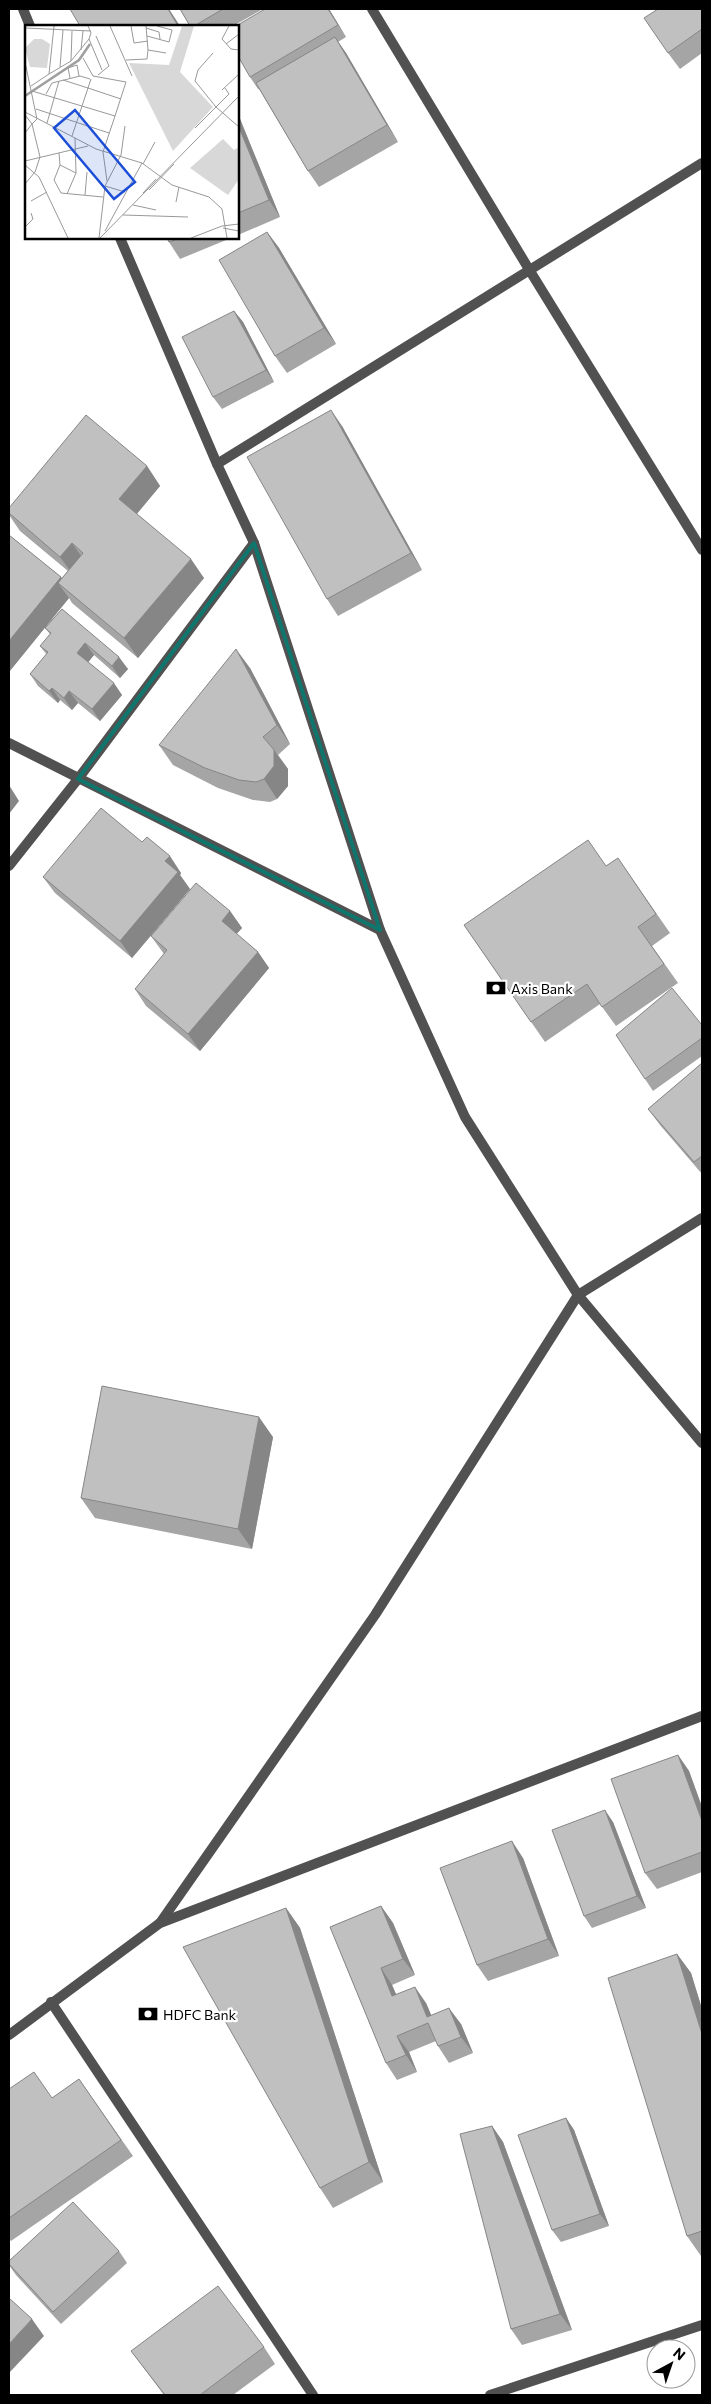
<svg xmlns="http://www.w3.org/2000/svg" width="711" height="2404" viewBox="0 0 711 2404" font-family="Commissioner,sans-serif">
<rect width="100%" height="100%" fill="#fff"/>
<g fill="none" stroke-linecap="round" stroke-linejoin="round">
<g stroke="#515151" stroke-width="10">
<path d="M372 9 530 271 702 550"/>
<path d="M217 464 702 163"/>
<path d="M9 743 380 930"/>
<path d="M9 866 78 779 254 543"/>
<path d="M160 1923 375 1615 578 1295 702 1218"/>
<path d="M51 2002 313 2395"/>
<path d="M9 2035 160 1923 702 1716"/>
</g>
<g stroke="#515151" stroke-width="10">
<path d="M23 9 30 26"/>
<path d="M120 238 217 464 254 543 380 930 465 1117 578 1295 702 1443"/>
<path d="M490 2395 702 2325"/>
</g>
</g>
<g fill="#a5a5a5">
<path d="M180 9H263L233 26H190Z"/>
<path d="M329 9 346 37 338 42 346 53 398 142 319 187 308 171 259 89H258L250 77Z"/>
<path d="M702 9V53L680 69 668 53Z"/>
<path d="M238 114 280 217 238 235Z"/>
<path d="M267 232 279 248 336 344 287 373 275 356Z"/>
<path d="M167 238H231L180 259 169 242Z"/>
<path d="M234 311 243 322 274 382 222 409 213 397Z"/>
<path d="M342 426 422 570 338 616 327 599Z"/>
<path d="M147 466 160 486 137 514 204 578 138 658 72 603 69 598 9 672V535L62 578 68 571 20 531 9 515V508Z"/>
<path d="M62 609 128 669 120 678 94 655 88 662 122 695 100 721 78 703 72 710 60 700 58 703 38 686 30 674 47 655 40 646 50 634 45 628Z"/>
<path d="M250 668 290 744 278 755 288 769V786L277 799 270 802 253 800 218 788 173 765 159 745Z"/>
<path d="M142 842 181 873 180 875 190 889 132 958 55 893 43 877Z"/>
<path d="M618 858 670 933 652 946 678 983 616 1026 600 1004 545 1042 464 925 606 866Z"/>
<path d="M230 911 242 928 236 934 258 952 269 968 200 1051 146 1006 135 989 164 954 151 936Z"/>
<path d="M702 1025V1056L653 1091 645 1079Z"/>
<path d="M702 1063V1174L660 1125 648 1109Z"/>
<path d="M273 1437 252 1549 95 1518 81 1498Z"/>
<path d="M678 1755 689 1771 702 1807V1872L657 1889 645 1873Z"/>
<path d="M613 1822 646 1908 592 1928 584 1916Z"/>
<path d="M523 1858 559 1956 488 1981 477 1965Z"/>
<path d="M381 1906 393 1923 415 1975 392 1985 396 1994 426 2003 431 2015 461 2024 473 2053 449 2063 438 2046 436 2041 409 2052 417 2072 397 2080 386 2063 330 1927Z"/>
<path d="M286 1908 300 1928 383 2182 333 2208 320 2188Z"/>
<path d="M677 1954 691 1973 702 2009V2255L701 2256 687 2236Z"/>
<path d="M79 2079 133 2156 11 2241 9 2238V2089L52 2098Z"/>
<path d="M566 2118 574 2130 609 2226 561 2242 552 2230Z"/>
<path d="M492 2126 503 2142 572 2330 522 2345 511 2329Z"/>
<path d="M119 2251 127 2263 61 2324 16 2275 9 2265V2261Z"/>
<path d="M264 2347 275 2364 233 2395H164L131 2351Z"/>
</g>
<g fill="#868686">
<path d="M168 9H169L180 26H178Z"/>
<path d="M328 9H329L346 37 338 25Z"/>
<path d="M335 37 346 53 398 142 387 125Z"/>
<path d="M238 114 280 217 269 200 238 125Z"/>
<path d="M267 232 279 248 336 344 324 328Z"/>
<path d="M234 311 243 322 274 382 266 370Z"/>
<path d="M331 410 342 426 422 570 411 553Z"/>
<path d="M147 466 160 486 133 518 119 499Z"/>
<path d="M72 543 86 563 74 576 60 557Z"/>
<path d="M191 559 204 578 138 658 124 638Z"/>
<path d="M61 577 72 593 58 583 69 598 9 672V641Z"/>
<path d="M85 643 94 655 86 665 77 653Z"/>
<path d="M236 649 250 668 290 744 277 725Z"/>
<path d="M119 657 128 669 120 678 112 666Z"/>
<path d="M114 683 122 695 100 721 92 709Z"/>
<path d="M52 688 60 700 58 703 49 691Z"/>
<path d="M69 691 78 703 72 710 64 698Z"/>
<path d="M274 750 288 769V786L277 799 264 779Z"/>
<path d="M9 785 19 801 9 814Z"/>
<path d="M170 856 181 873 180 875 190 889 132 958 120 941 165 861Z"/>
<path d="M230 911 242 928 233 938 222 921Z"/>
<path d="M258 952 269 968 200 1051 188 1034Z"/>
<path d="M259 1417 273 1437 252 1549 238 1529Z"/>
<path d="M678 1755 689 1771 702 1807V1821Z"/>
<path d="M605 1810 613 1822 646 1908 637 1896Z"/>
<path d="M512 1841 523 1858 559 1956 548 1939Z"/>
<path d="M381 1906 393 1923 415 1975 403 1959Z"/>
<path d="M286 1908 300 1928 383 2182 369 2162Z"/>
<path d="M677 1954 691 1973 702 2009V2034Z"/>
<path d="M381 1968 392 1985 404 2013 392 1996Z"/>
<path d="M415 1987 426 2003 439 2033 427 2017Z"/>
<path d="M449 2008 461 2024 473 2053 461 2037Z"/>
<path d="M397 2036 409 2052 417 2072 406 2055Z"/>
<path d="M566 2118 574 2130 609 2226 600 2214Z"/>
<path d="M492 2126 503 2142 572 2330 560 2314Z"/>
<path d="M32 2319 44 2336 9 2373V2344Z"/>
</g>
<g fill="#c0c0c0" stroke="#868686">
<path d="M70 9H168L178 26H80Z"/>
<path d="M180 9H223L194 26H190Z"/>
<path d="M265 9H328L338 25 250 77 238 56V26H236Z"/>
<path d="M658 9H702V29L668 53 644 18Z"/>
<path d="M335 37 387 125 308 171 256 83Z"/>
<path d="M238 125 269 200 238 213Z"/>
<path d="M267 232 324 328 275 356 219 260Z"/>
<path d="M167 238H180L169 242Z"/>
<path d="M234 311 266 370 213 397 182 337Z"/>
<path d="M331 410 411 553 327 599 247 457Z"/>
<path d="M86 415 147 466 119 499 191 559 124 638 58 583 83 553 72 543 60 557 9 513V508Z"/>
<path d="M9 535 61 577 9 641Z"/>
<path d="M62 609 119 657 112 666 85 643 77 653 114 683 92 709 69 691 64 698 52 688 49 691 30 674 48 652 40 646 51 633 45 628Z"/>
<path d="M236 649 277 725 263 737 274 750V766L264 779 256 782 239 780 205 768 159 745Z"/>
<path d="M101 808 142 842 147 837 170 856 165 861 178 872 120 941 43 877Z"/>
<path d="M588 840 606 866 618 858 656 914 638 927 664 964 602 1007 587 984 531 1022 464 925Z"/>
<path d="M196 883 230 911 222 921 258 952 188 1034 135 989 167 950 151 936Z"/>
<path d="M672 988 702 1025V1038L645 1079 616 1035Z"/>
<path d="M702 1063V1156L694 1162 648 1109Z"/>
<path d="M102 1386 259 1417 238 1529 81 1498Z"/>
<path d="M678 1755 702 1821V1852L645 1873 611 1779Z"/>
<path d="M605 1810 637 1896 584 1916 552 1830Z"/>
<path d="M512 1841 548 1939 477 1965 440 1868Z"/>
<path d="M381 1906 403 1959 381 1968 392 1996 415 1987 427 2017 449 2008 461 2037 438 2046 428 2023 397 2036 406 2055 386 2063 330 1927Z"/>
<path d="M286 1908 369 2162 320 2188 183 1947Z"/>
<path d="M677 1954 702 2034V2231L687 2236 608 1978Z"/>
<path d="M34 2072 52 2098 79 2079 121 2140 9 2218V2089Z"/>
<path d="M566 2118 600 2214 552 2230 518 2135Z"/>
<path d="M492 2126 560 2314 511 2329 460 2134Z"/>
<path d="M73 2202 119 2251 53 2312 9 2264V2261Z"/>
<path d="M218 2286 264 2347 200 2395H165L131 2351Z"/>
<path d="M9 2298 32 2319 9 2344Z"/>
</g>
<path fill="none" stroke="#0f766e" stroke-width="4" stroke-linejoin="round" d="M254 543 380 930 78 779Z"/>
<defs>
<symbol id="bank-bare" viewBox="-9 -9 18 18"><path d="M-6-4H6V4H-6ZM0-2.3a2.3 2.3 0 1 0 0 4.6a2.3 2.3 0 1 0 0-4.6Z" fill="#000" stroke="#fff" stroke-width="2.5" paint-order="stroke"/></symbol>
</defs>
<g fill-rule="evenodd">
<use href="#bank-bare" x="482" y="974" width="28" height="28"/>
<use href="#bank-bare" x="134" y="2000" width="28" height="28"/>
</g>
<g text-anchor="middle" dominant-baseline="central" stroke-width="4.5" stroke-linejoin="round" paint-order="stroke">
<g font-size="14" fill="#000" stroke="#fff" text-anchor="start">
<text x="511" y="988">Axis Bank</text>
<text x="163" y="2014">HDFC Bank</text>
</g>
</g>
<g transform="translate(25 25)">
<rect width="214" height="214" fill="#fff"/>
<path d="M157 1H169L155 47 188 82 148 126 104 38 144 40ZM9 14H17L25 19 22 43 5 42 0 23ZM198 114 209 125 214 122V154L203 170 165 143Z" fill="#d8d8d8"/>
<path fill="none" stroke="#9f9f9f" stroke-width="2.5" d="M0 71 54 35 65 19"/>
<path fill="none" stroke="#999" stroke-width="1" d="M85 1 107 51M106 1 109 18 123 16M121 1 123 25 141 28M204 1 197 14 206 24 214 25M0 3 66 6M121 3 134 7 135 14M71 11 84 41 73 50M122 11 144 17 147 5 132 1M64 14 77 45M201 19 214 9M56 25 58 6M58 33 68 51 101 57 90 91M101 35 122 34 123 25M46 36 64 14 66 8 63 1M0 37 12 94M35 42 38 5M24 49 46 36 47 6M45 53 43 43 52 40 54 51M38 55 63 63 66 54M6 61 24 49 29 1M200 63 204 69 191 82 214 102M197 65 214 49M7 66 90 91 78 127 82 156M21 69 27 58 55 51 65 54M11 84 84 108M0 87 71 124 117 138 147 160 184 172 197 184 202 213M0 90 7 99 0 108M22 98 34 56M170 103 191 82 170 56 173 45 188 28M47 111 63 63 96 74M34 128 35 140 29 155 36 168 78 172M0 136 63 121M118 139 130 117M0 140 14 152 43 213M35 140 51 148M0 159 10 147 15 132 7 99 12 94M80 161 100 167M124 165 149 139M118 168 131 154M42 169 51 148 50 113M60 170 62 147M6 176 22 167M151 177 154 162M108 180 131 185M98 190 163 192M0 202 8 194 6 188M198 203 214 206M80 206 117 138M74 213 80 161 96 130 100 101M75 213 214 71M166 213 197 201 214 199"/>
<path fill="#1d4ed8" fill-opacity="0.15" stroke="#1d4ed8" stroke-width="2.5" d="M50 85 110 157 89 174 29 103Z"/>
<rect width="214" height="214" fill="none" stroke="#000" stroke-width="2.5"/>
</g>
<rect width="711" height="2404" fill="none" stroke="#000000" stroke-width="20"/>
<g transform="translate(671 2364) rotate(40)"><circle r="24" fill="#ffffff" stroke="#999999"/>
<path d="M0-4L9 19L0 12L-9 19Z" fill="#000000"/>
<text y="-8" font-size="14" font-weight="bold" text-anchor="middle" fill="#000000">N</text>
</g>
</svg>
